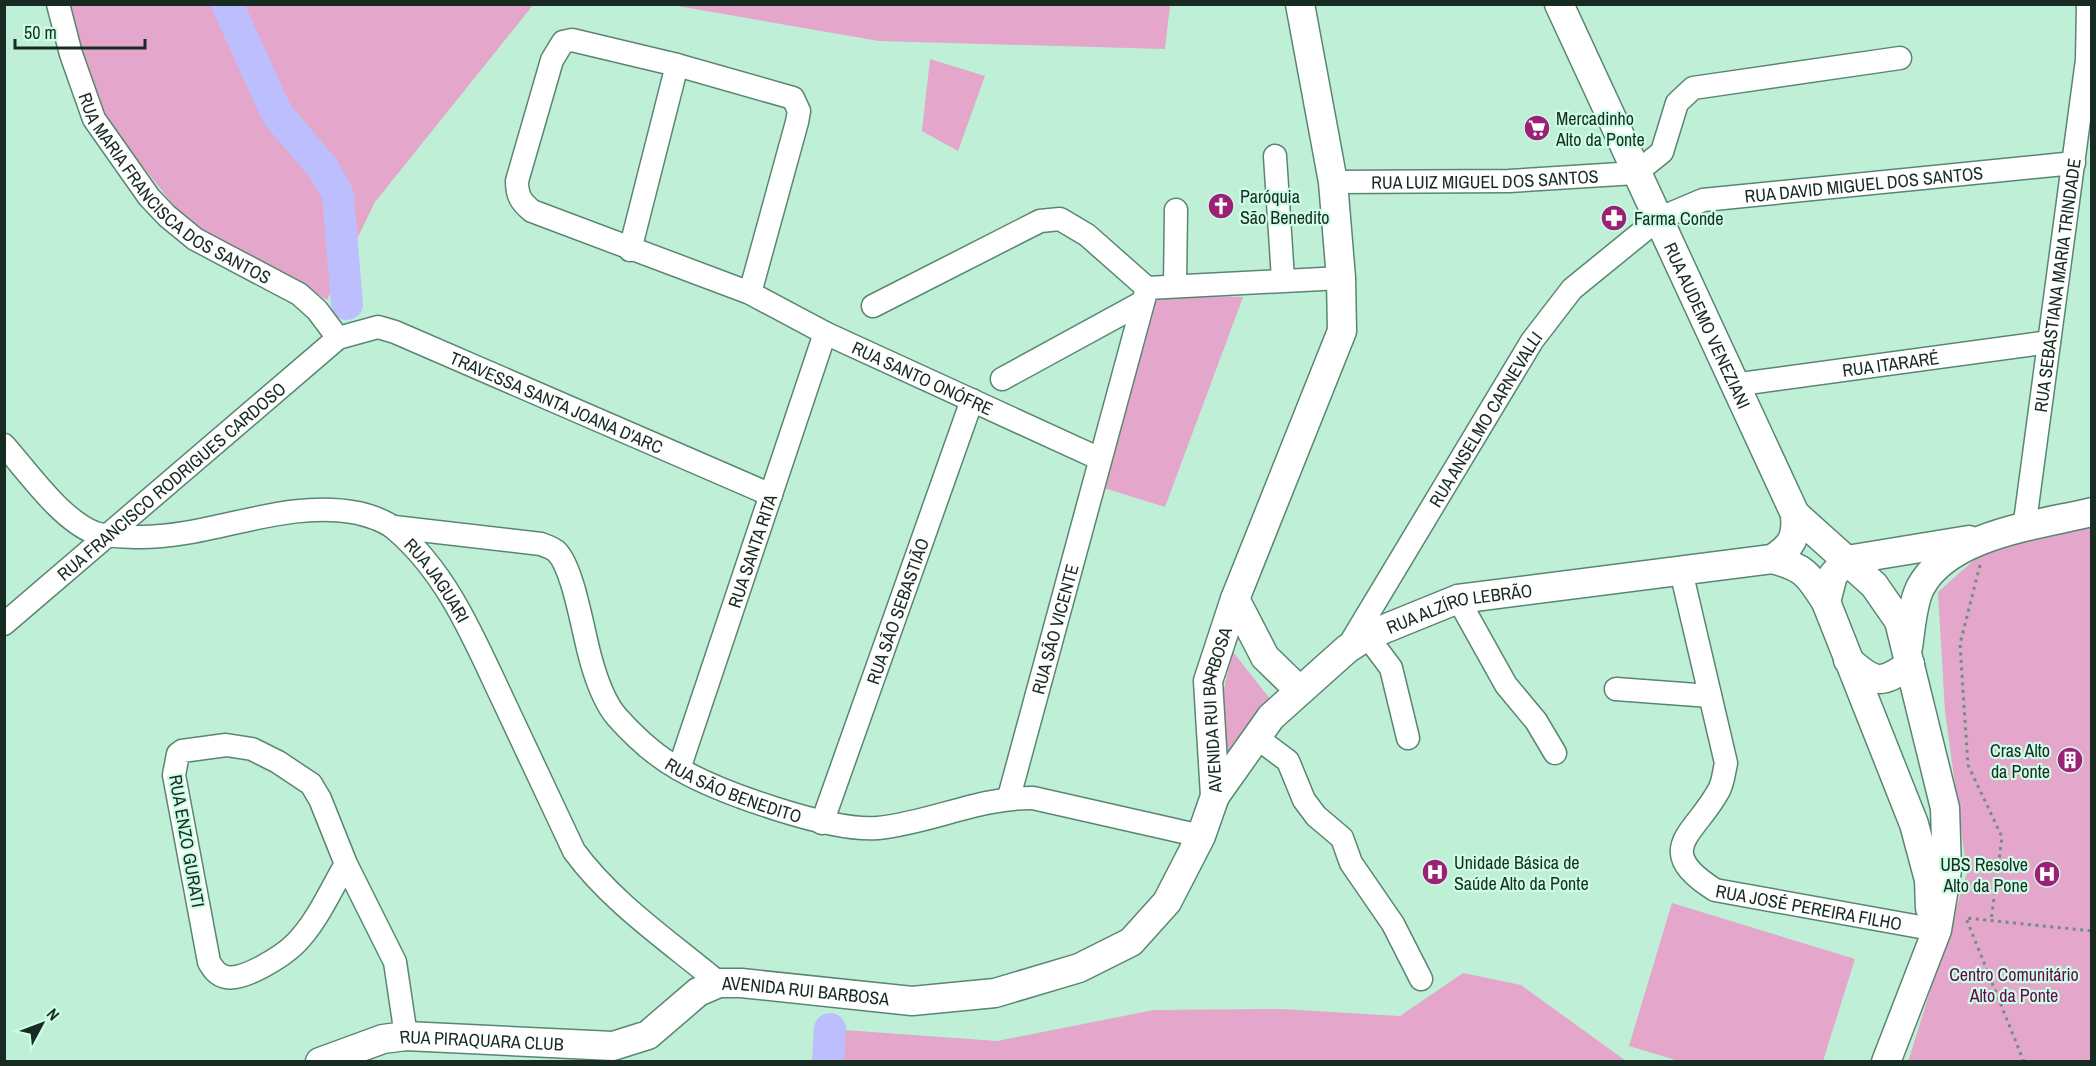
<svg xmlns="http://www.w3.org/2000/svg" width="2096" height="1066" viewBox="0 0 2096 1066" font-family="'Archivo Narrow',sans-serif">
<rect width="100%" height="100%" fill="#bfefd7"/>
<g fill="#e4a6ca">
<path d="M67 5H533L375 202 327 300 288 276 195 232 100 113Z"/>
<path d="M672 5H1170L1165 49 879 41Z"/>
<path d="M930 59 985 76 958 151 922 131Z"/>
<path d="M1158 295 1243 297 1165 507 1101 487Z"/>
<path d="M2091 520V1061L1908 1062 1967 873 1945 711 1938 592 1989 547Z"/>
<path d="M1233 652 1270 699 1245 728 1229 757C1214 724 1224 685 1233 652Z"/>
<path d="M1672 903 1855 959 1823 1061H1679L1629 1046Z"/>
<path d="M1463 973 1521 985 1626 1061H828L830 1029 997 1041 1154 1010 1280 1009 1400 1016Z"/>
</g>
<g fill="none" stroke-linecap="round" stroke-linejoin="round">
<g stroke="#bdbefe" stroke-width="32">
<path d="M227 4 277 114 323 168 338 195 347 304"/>
<path d="M828 1062 830 1029"/>
</g>
<defs>
<g id="minor">
<path id="s1" d="M58 4 71 54 94 119 149 197 167 216 195 239 299 294 317 310 338 338"/>
<path d="M1275 156 1283 279"/>
<path id="s2" d="M1333 182 1509 181 1636 173 1662 152 1677 103 1693 88 1900 58"/>
<path d="M630 250 677 65"/>
<path d="M1175 286 1176 210"/>
<path id="s3" d="M750 293 797 122 799 111 793 98 677 65 572 40 563 42 552 60 517 181C517 196 521 202 532 211L750 293 825 333 1100 459"/>
<path d="M873 306 1040 221 1060 219 1087 235 1147 288"/>
<path d="M1002 379 1143 302"/>
<path id="s4" d="M1733 385 2049 342"/>
<path id="s5" d="M4 445C28 472 61 520 95 533 107 537 121 536 135 537 211 539 282 498 358 513 370 516 386 521 395 529 448 574 474 639 503 700 527 750 550 801 574 851 612 903 670 942 719 983"/>
<path id="s6" d="M394 527 541 544C546 546 553 548 557 552 574 570 583 633 591 660 596 678 604 702 617 717 634 736 657 757 679 769 721 793 831 832 878 828 930 823 980 797 1033 798L1201 836"/>
<path id="s7" d="M2024 529 2087 60 2088 4"/>
<path id="s8" d="M1681 571 1726 763C1724 772 1723 783 1719 790 1695 835 1651 849 1715 890L1937 930"/>
<path d="M1458 599 1506 685 1536 721 1555 753"/>
<path id="s9" d="M4 624 338 338 378 327 395 332 771 495"/>
<path d="M1367 636 1391 668 1408 738"/>
<path id="s10" d="M1348 647 1532 341 1572 289 1658 219 1703 200 2074 163"/>
<path d="M1616 689 1710 696"/>
<path d="M1256 737 1288 761 1304 800 1316 816 1342 838 1351 863 1393 924 1421 979"/>
<path id="s11" d="M679 769 825 333"/>
<path id="s12" d="M1009 797 1147 288 1341 278"/>
<path id="s13" d="M822 823 972 400"/>
<path d="M346 864C331 889 317 922 296 943 283 956 244 981 226 977 217 975 213 969 209 962L174 775 178 754 182 751 226 745 252 749 278 762 311 784 320 799 346 864 395 962 406 1036"/>
</g>
<g id="major">
<path id="s14" d="M1559 4 1795 514 1874 585 1899 621 1945 808 1947 870 1937 930 1886 1062"/>
<path d="M1772 559C1804 567 1809 575 1826 602L1914 824 1929 880 1930 908"/>
<path d="M1235 599 1265 657 1299 690"/>
<path d="M1826 602 1833 575 1847 560 1969 540"/>
<path d="M1908 647C1911 628 1912 605 1920 588 1948 534 2039 525 2092 512"/>
<path d="M1848 660C1875 684 1881 685 1910 664"/>
<path id="s15" d="M1215 796 1271 717 1347 649 1367 636 1458 599 1772 559C1792 547 1797 537 1795 514"/>
<path id="s16" d="M320 1062 383 1039 406 1036 613 1046 648 1035 698 992 719 983H741L912 1001 995 993 1079 968 1131 942 1167 902 1201 836 1215 796 1208 681 1235 599 1342 331 1341 278 1333 182 1300 4"/>
</g>
</defs>
<use href="#minor" stroke="#598671" stroke-width="25"/>
<use href="#major" stroke="#598671" stroke-width="31"/>
<g stroke="#6e907f" stroke-width="3" stroke-dasharray="3 4.5" stroke-linecap="butt">
<path d="M1980 565 1960 644 1968 765 2002 837 1991 921"/>
<path d="M2024 1062 1966 918 2092 931"/>
</g>
<use href="#minor" stroke="#fff" stroke-width="22"/>
<use href="#major" stroke="#fff" stroke-width="28"/>
</g>
<defs>
<symbol id="supermarket-disc" viewBox="-11 -11 22 22"><circle r="9.5" fill="#9c2076" stroke="#ccfde5"/><path d="M-6-5.5h2.5l.6 2H6L4.5 2H-2.5L-4.4-4H-6ZM-1.5 3.2a1.3 1.3 0 1 0 .1 0ZM3 3.2a1.3 1.3 0 1 0 .1 0Z" fill="#fff"/></symbol>
<symbol id="church-disc" viewBox="-11 -11 22 22"><circle r="9.5" fill="#9c2076" stroke="#ccfde5"/><path d="M-1.2-6h2.4v3.5h3.3v2.4h-3.3V6h-2.4V-.1h-3.3v-2.4h3.3Z" fill="#fff"/></symbol>
<symbol id="pharmacy-disc" viewBox="-11 -11 22 22"><circle r="9.5" fill="#9c2076" stroke="#ccfde5"/><path d="M-2-6h4v4h4v4h-4v4h-4v-4h-4v-4h4Z" fill="#fff"/></symbol>
<symbol id="building-disc" viewBox="-11 -11 22 22"><circle r="9.5" fill="#9c2076" stroke="#ccfde5"/><path d="M-4-6H4V6H1V3H-1V6H-4ZM-2.5-4.3h1.7v1.8h-1.7ZM.8-4.3h1.7v1.8H.8ZM-2.5-1h1.7V.8h-1.7ZM.8-1h1.7V.8H.8Z" fill="#fff"/></symbol>
<symbol id="hospital-disc" viewBox="-11 -11 22 22"><circle r="9.5" fill="#9c2076" stroke="#ccfde5"/><path d="M-5-5h3v3.5h4V-5h3V5h-3V1.5h-4V5h-3Z" fill="#fff"/></symbol>
</defs>
<g fill-rule="evenodd">
<use href="#supermarket-disc" x="1522" y="113" width="30" height="30"/>
<use href="#church-disc" x="1206" y="191" width="30" height="30"/>
<use href="#pharmacy-disc" x="1599" y="203" width="30" height="30"/>
<use href="#building-disc" x="2055" y="745" width="30" height="30"/>
<use href="#hospital-disc" x="1420" y="857" width="30" height="30"/>
<use href="#hospital-disc" x="2032" y="859" width="30" height="30"/>
</g>
<g text-anchor="middle" dominant-baseline="central" stroke-width="4.5" stroke-linejoin="round" paint-order="stroke">
<g font-size="18" fill="#182b22" stroke="#ccfde5" text-anchor="start">
<text x="1556" y="118">Mercadinho<tspan x="1556" dy="21">Alto da Ponte</tspan></text>
<text x="1240" y="196">Paróquia<tspan x="1240" dy="21">São Benedito</tspan></text>
<text x="1634" y="218">Farma Conde</text>
<text x="2050" y="750" text-anchor="end">Cras Alto<tspan x="2050" dy="21">da Ponte</tspan></text>
<text x="1454" y="862">Unidade Básica de<tspan x="1454" dy="21">Saúde Alto da Ponte</tspan></text>
<text x="2028" y="864" text-anchor="end">UBS Resolve<tspan x="2028" dy="21">Alto da Pone</tspan></text>
</g>
<g font-size="18" fill="#182b22" stroke="#ccfde5">
<text stroke="none"><textPath href="#s2" startOffset="152">RUA LUIZ MIGUEL DOS SANTOS</textPath></text>
<text stroke="none"><textPath href="#s1" startOffset="228">RUA MARIA FRANCISCA DOS SANTOS</textPath></text>
<text stroke="none"><textPath href="#s10" startOffset="744">RUA DAVID MIGUEL DOS SANTOS</textPath></text>
<text stroke="none"><textPath href="#s7" startOffset="246">RUA SEBASTIANA MARIA TRINDADE</textPath></text>
<text stroke="none"><textPath href="#s14" startOffset="354">RUA AUDEMO VENEZIANI</textPath></text>
<text stroke="none"><textPath href="#s4" startOffset="159">RUA ITARARÉ</textPath></text>
<text stroke="none"><textPath href="#s3" startOffset="1048">RUA SANTO ONÓFRE</textPath></text>
<text stroke="none"><textPath href="#s9" startOffset="675">TRAVESSA SANTA JOANA D'ARC</textPath></text>
<text stroke="none"><textPath href="#s10" startOffset="266">RUA ANSELMO CARNEVALLI</textPath></text>
<text stroke="none"><textPath href="#s9" startOffset="220">RUA FRANCISCO RODRIGUES CARDOSO</textPath></text>
<text stroke="none"><textPath href="#s11" startOffset="230">RUA SANTA RITA</textPath></text>
<text stroke="none"><textPath href="#s5" startOffset="501">RUA JAGUARI</textPath></text>
<text stroke="none"><textPath href="#s15" startOffset="320">RUA ALZÍRO LEBRÃO</textPath></text>
<text stroke="none"><textPath href="#s13" startOffset="225">RUA SÃO SEBASTIÃO</textPath></text>
<text stroke="none"><textPath href="#s12" startOffset="174">RUA SÃO VICENTE</textPath></text>
<text stroke="none"><textPath href="#s16" startOffset="1104">AVENIDA RUI BARBOSA</textPath></text>
<text stroke="none"><textPath href="#s6" startOffset="483">RUA SÃO BENEDITO</textPath></text>
<text transform="translate(187 841) rotate(80)">RUA ENZO GURATI</text>
<text stroke="none"><textPath href="#s8" startOffset="446">RUA JOSÉ PEREIRA FILHO</textPath></text>
<text stroke="none"><textPath href="#s16" startOffset="510">AVENIDA RUI BARBOSA</textPath></text>
<text stroke="none"><textPath href="#s16" startOffset="166">RUA PIRAQUARA CLUB</textPath></text>
</g>
<g font-size="18" fill="#66054c" stroke="#ccfde5">
<text x="2014" y="974">Centro Comunitário<tspan x="2014" dy="21">Alto da Ponte</tspan></text>
</g>
</g>
<rect width="2096" height="1066" fill="none" stroke="#182b22" stroke-width="12"/>
<g transform="translate(42 1024) rotate(49)" stroke="#ccfde5" stroke-width="4.5" paint-order="stroke">
<path d="M0-4.5L10 22L0 15L-10 22Z" fill="#182b22"/>
<text y="-9" font-size="16" font-weight="bold" text-anchor="middle" fill="#182b22">N</text>
</g>
<path d="M15 39v9h130v-9" fill="none" stroke="#182b22" stroke-width="3"/>
<text x="24" y="39" font-size="18" fill="#182b22" stroke="#ccfde5" stroke-width="4.5" paint-order="stroke">50 m</text>
</svg>
